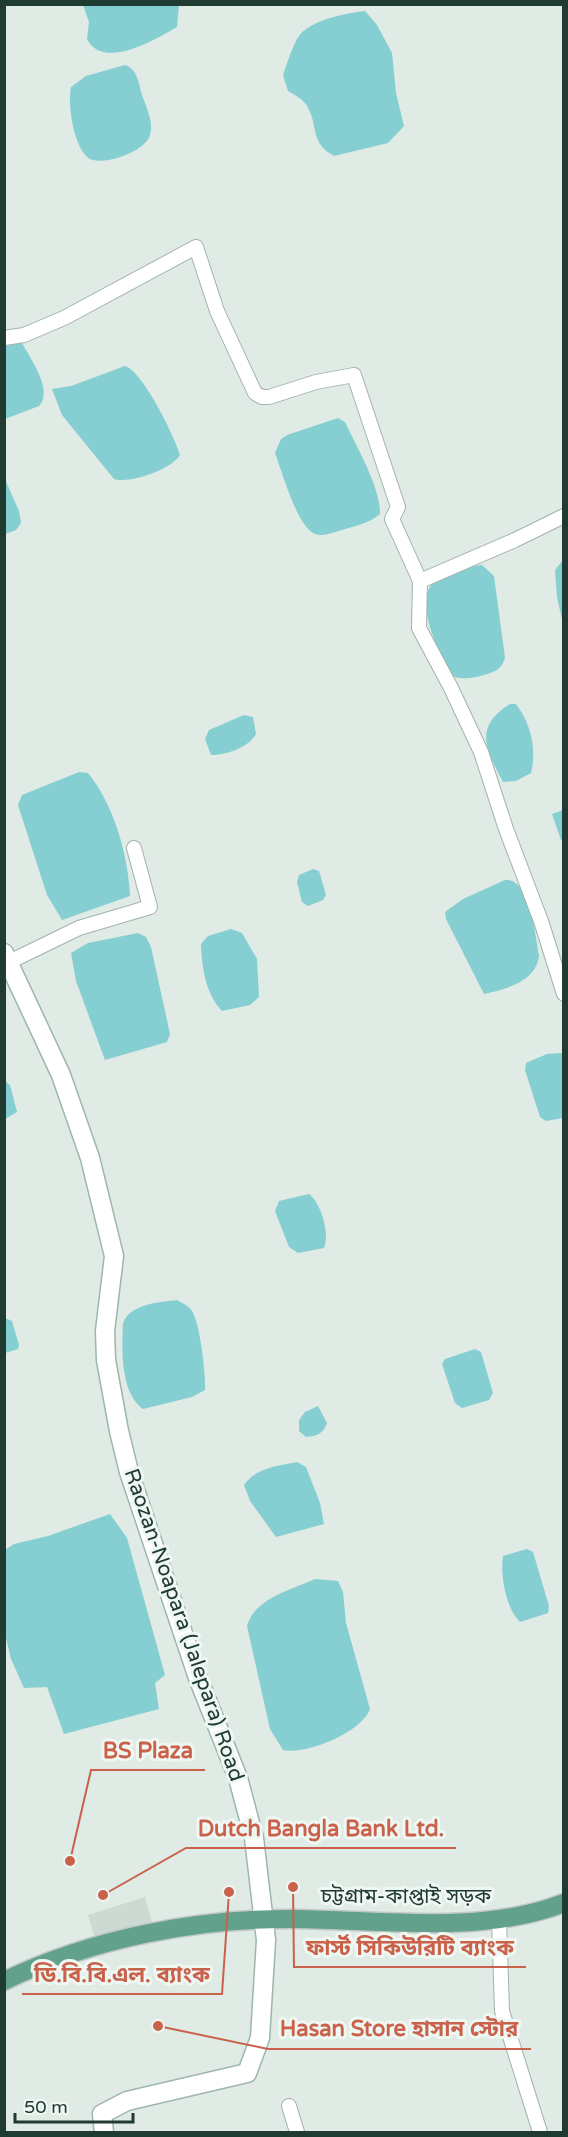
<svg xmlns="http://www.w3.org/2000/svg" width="568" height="2137" viewBox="0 0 568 2137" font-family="'Varela Round','Noto Sans Bengali',sans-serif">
<rect width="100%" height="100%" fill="#dfebe4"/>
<path fill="#cddad3" d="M145 1897 154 1929 97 1945 88 1915Z"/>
<g fill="#85ced2">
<path d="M83 5H179L177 27C156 39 103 71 87 39L89 22Z"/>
<path d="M365 11 377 25 392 53 396 93 404 126 388 143 334 156C309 142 319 126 307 106 303 99 295 95 288 91L283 75C287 64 293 44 299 36 310 20 347 13 365 11Z"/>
<path d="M125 65C137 68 139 84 142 95 146 107 154 122 150 135 146 151 105 166 90 159 74 150 67 103 71 87L86 76Z"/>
<path d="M22 343C30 358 54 391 39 406L5 419V346Z"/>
<path d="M125 366C143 372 174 435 180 455 172 469 130 484 114 479L62 415 52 389 71 386Z"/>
<path d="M338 418 345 422C356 446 381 488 380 514 370 523 355 526 342 530 334 532 323 537 315 534 297 527 282 471 275 453L281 439 287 435Z"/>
<path d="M4 477 19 511 21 523 16 530 5 534Z"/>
<path d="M563 560V624L557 597 555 570Z"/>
<path d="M482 565 494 576 505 658C503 663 502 666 498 669 488 676 459 683 450 674 441 664 437 648 433 636 416 586 431 570 482 565Z"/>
<path d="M510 704H516C531 724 537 749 531 773L516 781 503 782C486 749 473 727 510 704Z"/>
<path d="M244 715 253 717 256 734C248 748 226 755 211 755L205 739 209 730Z"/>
<path d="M79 772 88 773C114 805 128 855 130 896L62 920 47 895 18 805 22 795Z"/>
<path d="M563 810V839L561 840 552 814Z"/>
<path d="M313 869 319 871 326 895 323 900 308 906 302 902 297 882 299 875Z"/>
<path d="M505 880C531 878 535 936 539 955 537 981 507 989 484 994L446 919 445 912 463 899Z"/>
<path d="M231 929 242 933 257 959 259 997 250 1005 222 1011C205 993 202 967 201 944L208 936Z"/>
<path d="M138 933 146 937 151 947 170 1034 167 1042 105 1060 76 981 71 953 88 943Z"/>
<path d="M563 1053V1118L546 1121 540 1117 525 1070 526 1063 547 1054Z"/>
<path d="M5 1081 10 1085 17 1112 5 1119Z"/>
<path d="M309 1194C321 1203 330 1234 324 1248L298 1253 289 1247 275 1211 279 1201Z"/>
<path d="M177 1300C182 1303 189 1306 192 1311 200 1323 206 1375 205 1390L192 1397 143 1409C120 1392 122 1350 123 1323 130 1304 159 1302 177 1300Z"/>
<path d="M5 1318 12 1321 19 1345 18 1349 5 1353Z"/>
<path d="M475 1349 481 1352 493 1393 489 1400 462 1408 455 1403 442 1364 445 1359Z"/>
<path d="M318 1406 327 1423C323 1434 317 1436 306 1437L299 1431V1420L305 1412Z"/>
<path d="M297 1462 306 1467 320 1503 324 1524 276 1537 250 1501 244 1485C255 1468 278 1466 297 1462Z"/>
<path d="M110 1514 127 1538 165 1675 155 1683 159 1709 64 1734 47 1687 24 1688 11 1659 5 1634V1550L14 1544 48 1536Z"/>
<path d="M527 1549 533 1552 549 1606 548 1613 520 1622C506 1609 500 1575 503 1556Z"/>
<path d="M315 1579 338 1581 343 1592 346 1623 370 1709C362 1732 307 1755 283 1750L270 1729 247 1626C255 1598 291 1590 315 1579Z"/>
</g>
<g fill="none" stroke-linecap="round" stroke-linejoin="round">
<defs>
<g id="street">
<path d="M4 338 24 335 64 318 196 247 217 311 255 393 262 397H269L316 382 354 375 398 507 392 519 420 581 419 628 451 688 481 752 506 829 541 921 564 994"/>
<path d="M420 581 515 540 564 516"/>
<path d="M9 962 79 928 150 907 134 848"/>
<path d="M499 1919 502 2011 540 2132"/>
<path d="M289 2106 297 2132"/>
</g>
<path id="secondary" d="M4 953 61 1075 90 1158 114 1256 105 1331 106 1360 119 1431 129 1472 198 1678 238 1778 254 1838 266 1940 260 2038 247 2073 127 2101 102 2114 104 2132"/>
<path id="primary" d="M4 1981C93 1938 198 1918 297 1919 383 1920 481 1935 564 1903"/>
</defs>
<use href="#street" stroke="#a2b3ab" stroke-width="16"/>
<use href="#secondary" stroke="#9eb6ab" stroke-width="21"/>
<use href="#primary" stroke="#c1c8c5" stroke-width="21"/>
<use href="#street" stroke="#fff" stroke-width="14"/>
<use href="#secondary" stroke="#fff" stroke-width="18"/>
<use href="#primary" stroke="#62a18b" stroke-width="18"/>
</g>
<g text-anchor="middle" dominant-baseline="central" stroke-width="6" stroke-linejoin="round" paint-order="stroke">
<g font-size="21" fill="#203b31" stroke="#eff7f2">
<text transform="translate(184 1625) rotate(71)">Raozan-Noapara (Jalepara) Road</text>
<text x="406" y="1896">চট্টগ্রাম-কাপ্তাই সড়ক</text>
</g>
</g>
<path fill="none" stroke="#ca614b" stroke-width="2" d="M70 1861L91 1770H205M103 1895L186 1848H456M293 1887L294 1967H526M229 1892L222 1994H22M158 2026L268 2049H531"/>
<g fill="#ca614b" stroke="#eff7f2" stroke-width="2">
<circle cx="70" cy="1861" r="6"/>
<circle cx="103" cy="1895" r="6"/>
<circle cx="293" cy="1887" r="6"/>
<circle cx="229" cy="1892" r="6"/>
<circle cx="158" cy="2026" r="6"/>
</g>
<g font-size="22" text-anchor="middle" font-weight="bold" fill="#ca614b" stroke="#eff7f2" stroke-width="6" stroke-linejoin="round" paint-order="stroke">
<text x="148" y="1758">BS Plaza</text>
<text x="321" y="1836">Dutch Bangla Bank Ltd.</text>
<text x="410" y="1955">ফার্স্ট সিকিউরিটি ব্যাংক</text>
<text x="122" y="1982">ডি.বি.বি.এল. ব্যাংক</text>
<text x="399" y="2036">Hasan Store হাসান স্টোর</text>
</g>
<rect width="568" height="2137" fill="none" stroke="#203b31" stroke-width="12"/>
<path d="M15 2113v9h118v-9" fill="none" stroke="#203b31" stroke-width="3"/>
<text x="24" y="2113" font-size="18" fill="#203b31" stroke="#eff7f2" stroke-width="4.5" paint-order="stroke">50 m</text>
</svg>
